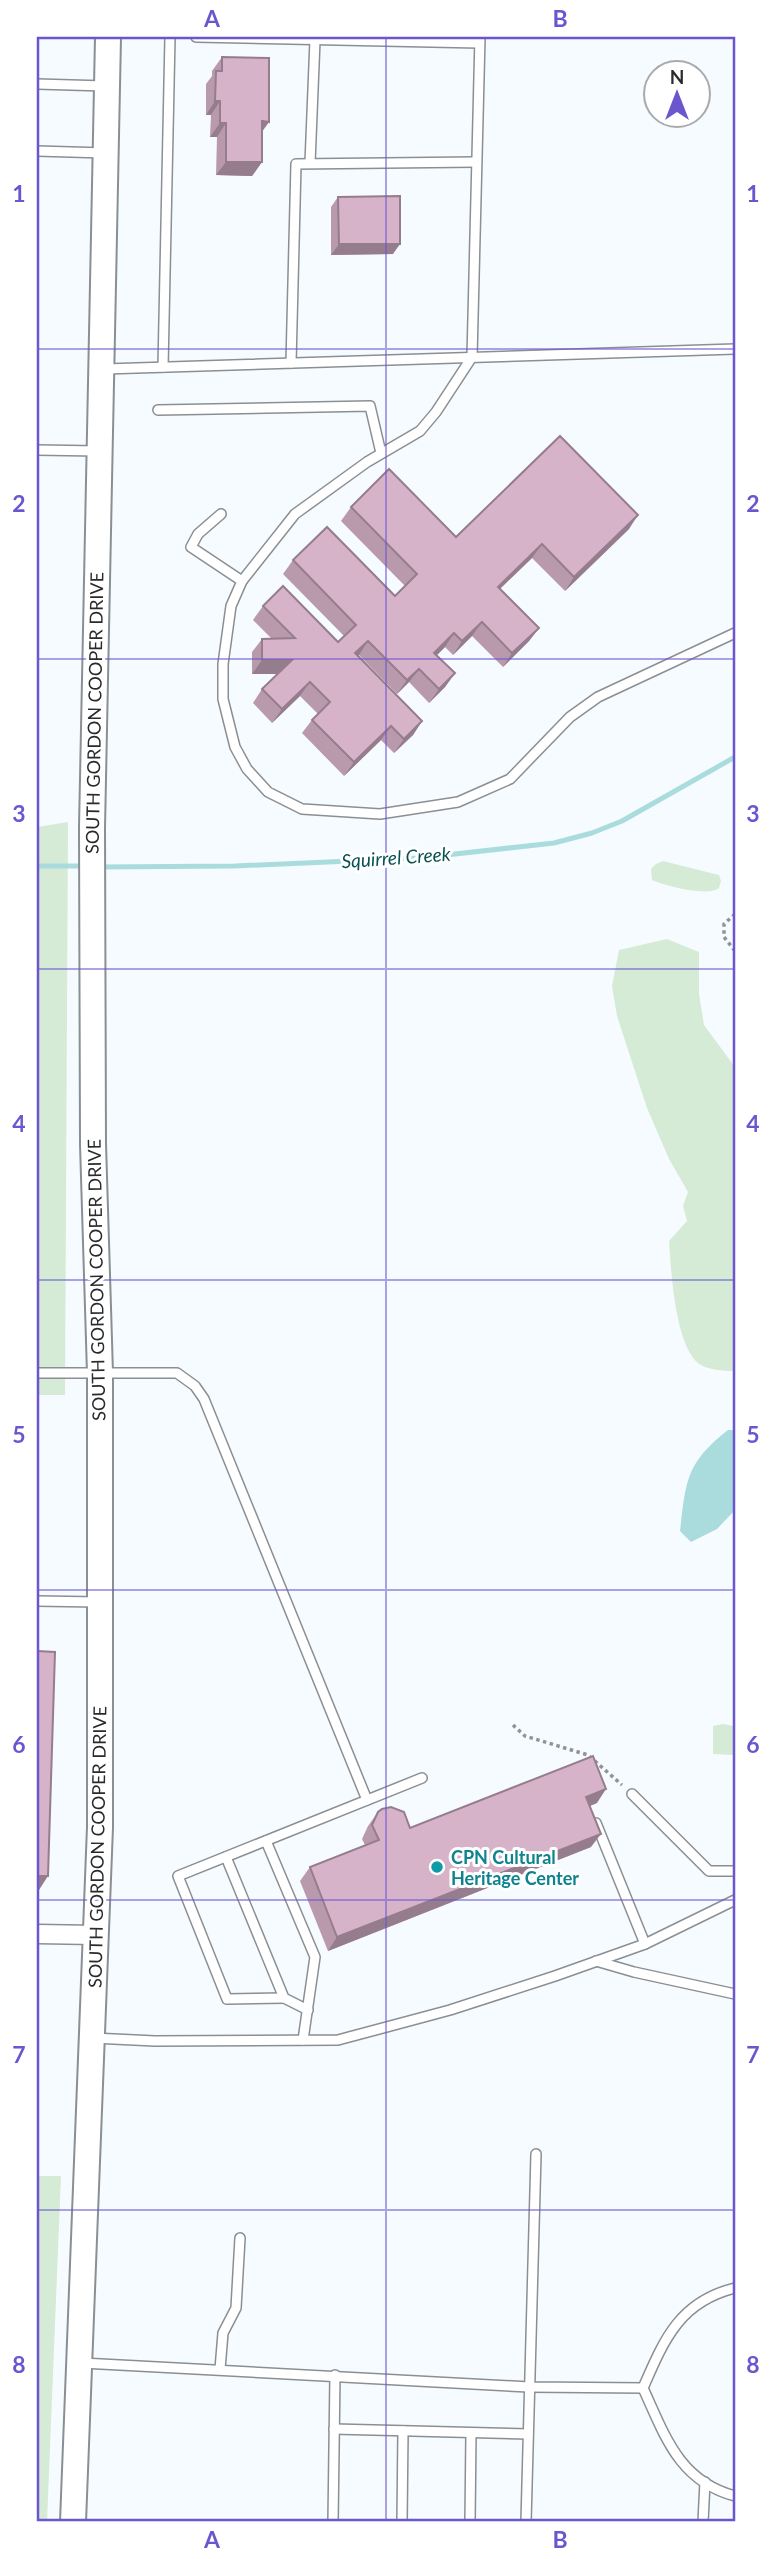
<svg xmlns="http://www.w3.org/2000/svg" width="772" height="2559" viewBox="0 0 772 2559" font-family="Lato,sans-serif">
<rect width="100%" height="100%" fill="#f6fbff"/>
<g fill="#d5ebd5">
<path d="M68 822 65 1395H37V827Z"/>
<path d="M663 861 719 875 721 881 719 888C709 897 665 886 652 880L651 869 656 864Z"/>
<path d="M667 939 699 952V994L704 1025 735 1067V1371C724 1371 706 1370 698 1363 675 1344 671 1271 669 1241L687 1221 683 1206 688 1192 669 1159 647 1108 617 1016 612 986 619 950Z"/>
<path d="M723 1724 734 1726 735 1749 733 1755 713 1754V1726Z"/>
<path d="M37 2176H61L47 2522H37Z"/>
</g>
<path fill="#abdcdd" d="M728 1430H735V1510L717 1529 691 1542 680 1531C686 1480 686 1463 728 1430Z"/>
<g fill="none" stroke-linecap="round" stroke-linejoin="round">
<g stroke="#abdcdd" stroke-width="5">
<path d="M37 866H86"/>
<path d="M99 867 235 866 419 858 554 843 592 833 622 821 735 757"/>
</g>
<defs>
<g id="lane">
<path d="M196 37 479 43"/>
<path d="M480 37 472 357 436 412 420 431 367 462 295 514 242 581 231 606 223 664V699L235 747 247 769 268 792 302 809 380 814 458 802 510 779 570 717 598 697 735 633"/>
<path d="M37 84 105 86"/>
<path d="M37 151 105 153"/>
<path d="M310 163 315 40"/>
<path d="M291 363 296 164 476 162"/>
<path d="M163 367 170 37"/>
<path d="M105 369 735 349"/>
<path d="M158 410 370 406 381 453"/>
<path d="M37 450 98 451"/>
<path d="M221 514 198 534 191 547 242 581"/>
<path d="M37 1373H177L195 1386 204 1399 367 1800"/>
<path d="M37 1601 98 1602"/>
<path d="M632 1794 709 1871H735"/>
<path d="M266 1841 315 1957 303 2040"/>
<path d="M226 1857 284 1998 308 2010"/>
<path d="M645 1944 735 1900"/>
<path d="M596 1961 634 1972 735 1994"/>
<path d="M284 1998 227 1999 178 1876 422 1778"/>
<path d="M93 2038 155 2041 338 2040 450 2010 555 1976 645 1944 596 1823"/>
<path d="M735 2288C679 2302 664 2340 643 2388 665 2436 679 2481 735 2496"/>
<path d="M82 2363 529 2387 643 2388"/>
<path d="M220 2369 223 2333 236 2308 240 2238"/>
<path d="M334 2429 528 2434"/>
<path d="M333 2522 335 2375"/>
<path d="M402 2522 403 2431"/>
<path d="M470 2522 471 2433"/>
<path d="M526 2522 536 2154"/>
<path d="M703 2522 705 2482"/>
</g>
<path id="street" d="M37 1934 96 1935"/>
<path id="secondary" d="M73 2522 100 1827V1373L93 1144 92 828 108 37"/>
</defs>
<use href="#lane" stroke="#8a8f93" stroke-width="12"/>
<use href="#street" stroke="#8a8f93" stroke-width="21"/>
<use href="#secondary" stroke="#8a8f93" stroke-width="28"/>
<g stroke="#909497" stroke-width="3.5" stroke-dasharray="3.5 3.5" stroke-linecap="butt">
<path d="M735 914 724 924V937L735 951"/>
<path d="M513 1725 525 1736 588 1755 622 1785"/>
</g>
<use href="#lane" stroke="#fff" stroke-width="9"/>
<use href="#street" stroke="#fff" stroke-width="18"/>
<use href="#secondary" stroke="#fff" stroke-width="24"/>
</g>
<g fill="#b99aad">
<path d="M222 57 262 131V162L252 176 216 175 217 137H210L211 115H206V84L212 76V71Z"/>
<path d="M338 197 393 254 331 255V207Z"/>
<path d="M351 507 456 537 629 529 565 591 532 558 500 589 539 628 529 641 503 667 472 636 453 655 445 647 437 655 455 673 445 687 429 703 409 682 397 694 359 655H358L422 721 413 735 394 753 381 740 344 776 302 733 312 720 318 714 300 696 272 723 253 703 262 689 278 674H252V652L262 639H272L253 620 263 606 338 642 344 636 283 574 293 560 395 596 405 586 341 521Z"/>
<path d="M597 1803 590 1806 591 1847 328 1951 300 1881 310 1867 365 1845 362 1839 368 1826 378 1812 410 1828Z"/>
</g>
<g fill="#967d8d">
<path d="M215 101H220L211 115H206Z"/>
<path d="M262 121 269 122 259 136Z"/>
<path d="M220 123H226L217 137H210Z"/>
<path d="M226 162H262L252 176 216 175Z"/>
<path d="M339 244H400L393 254 331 255Z"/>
<path d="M638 515 629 529 565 591 574 577Z"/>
<path d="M542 544 532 558 488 600 498 587Z"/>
<path d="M482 622 472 636 453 655 462 641Z"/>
<path d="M539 628 529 641 503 667 512 653Z"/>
<path d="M454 633 445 647 425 667 434 653Z"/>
<path d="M368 641 359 655 346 667 355 653Z"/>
<path d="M262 660H292L283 674H252Z"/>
<path d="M419 669 409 682 397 694 407 680Z"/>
<path d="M455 673 445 687 429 703 439 689Z"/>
<path d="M310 682 300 696 272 723 282 709Z"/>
<path d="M422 721 413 735 394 753 404 739Z"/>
<path d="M391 726 381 740 344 776 354 762Z"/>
<path d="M606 1789 597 1803 577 1811 586 1797Z"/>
<path d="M601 1834 591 1847 328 1951 337 1937Z"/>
<path d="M37 1876H48L39 1890H37Z"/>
</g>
<g fill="#d7b3c9" stroke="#967d8d" stroke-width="2">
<path d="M222 57 269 58V122L262 121V162H226V123H220V101H215L216 71H222Z"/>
<path d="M400 196V244H339L338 197Z"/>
<path d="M560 436 638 515 574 577 542 544 498 587 539 628 512 653 482 622 462 641 454 633 434 653 455 673 439 689 419 669 407 680 368 641 355 653 422 721 404 739 391 726 354 762 312 720 330 702 310 682 282 709 262 689 292 660H262V639L295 638 263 606 283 586 338 642 356 625 293 560 327 527 395 596 417 574 351 507 389 469 456 537Z"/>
<path d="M37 1651 55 1652 48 1876H37Z"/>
<path d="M593 1756 606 1789 586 1797 601 1834 337 1937 310 1867 379 1840 372 1825 378 1812 382 1809 391 1807 404 1812 410 1828Z"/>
</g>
<path fill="none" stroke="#6c56d0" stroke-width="2" stroke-opacity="0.55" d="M386 37V2522M37 349H735M37 659H735M37 969H735M37 1280H735M37 1590H735M37 1900H735M37 2210H735"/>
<circle fill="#0f9aa8" stroke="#fff" stroke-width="2.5" cx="437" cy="1867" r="7"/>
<g text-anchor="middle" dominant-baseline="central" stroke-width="6" stroke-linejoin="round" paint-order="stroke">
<g font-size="18" fill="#282a2c" stroke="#fff">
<text transform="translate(94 713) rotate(-89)">SOUTH GORDON COOPER DRIVE</text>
<text transform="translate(96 1280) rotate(-91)">SOUTH GORDON COOPER DRIVE</text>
<text transform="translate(97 1847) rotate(-89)">SOUTH GORDON COOPER DRIVE</text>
</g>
<g font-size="18" font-weight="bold" fill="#0d838f" stroke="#fff" text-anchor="start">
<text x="451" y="1857">CPN Cultural<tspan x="451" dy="21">Heritage Center</tspan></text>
</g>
<g font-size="19" font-style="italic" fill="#075152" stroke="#fff">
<text transform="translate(396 857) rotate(-4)">Squirrel Creek</text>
</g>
</g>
<rect width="772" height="2559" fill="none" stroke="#ffffff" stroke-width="77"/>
<g transform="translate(677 94)"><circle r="33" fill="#ffffff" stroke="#a9aaab" stroke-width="2"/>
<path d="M0-5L12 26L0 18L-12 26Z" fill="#6c56d0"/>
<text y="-10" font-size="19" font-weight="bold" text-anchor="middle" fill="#282a2c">N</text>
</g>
<rect x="38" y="38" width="696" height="2482" fill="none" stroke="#6c56d0" stroke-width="2.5"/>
<g font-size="23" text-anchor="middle" font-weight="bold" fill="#6c56d0">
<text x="212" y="27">A</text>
<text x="560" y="27">B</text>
<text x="19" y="202">1</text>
<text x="753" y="202">1</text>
<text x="19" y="512">2</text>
<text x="753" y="512">2</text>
<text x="19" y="822">3</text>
<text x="753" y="822">3</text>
<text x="19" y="1132">4</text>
<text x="753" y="1132">4</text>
<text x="19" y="1443">5</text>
<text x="753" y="1443">5</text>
<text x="19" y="1753">6</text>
<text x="753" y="1753">6</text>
<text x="19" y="2063">7</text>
<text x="753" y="2063">7</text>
<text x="19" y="2373">8</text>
<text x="753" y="2373">8</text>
<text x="212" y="2548">A</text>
<text x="560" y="2548">B</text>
</g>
</svg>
